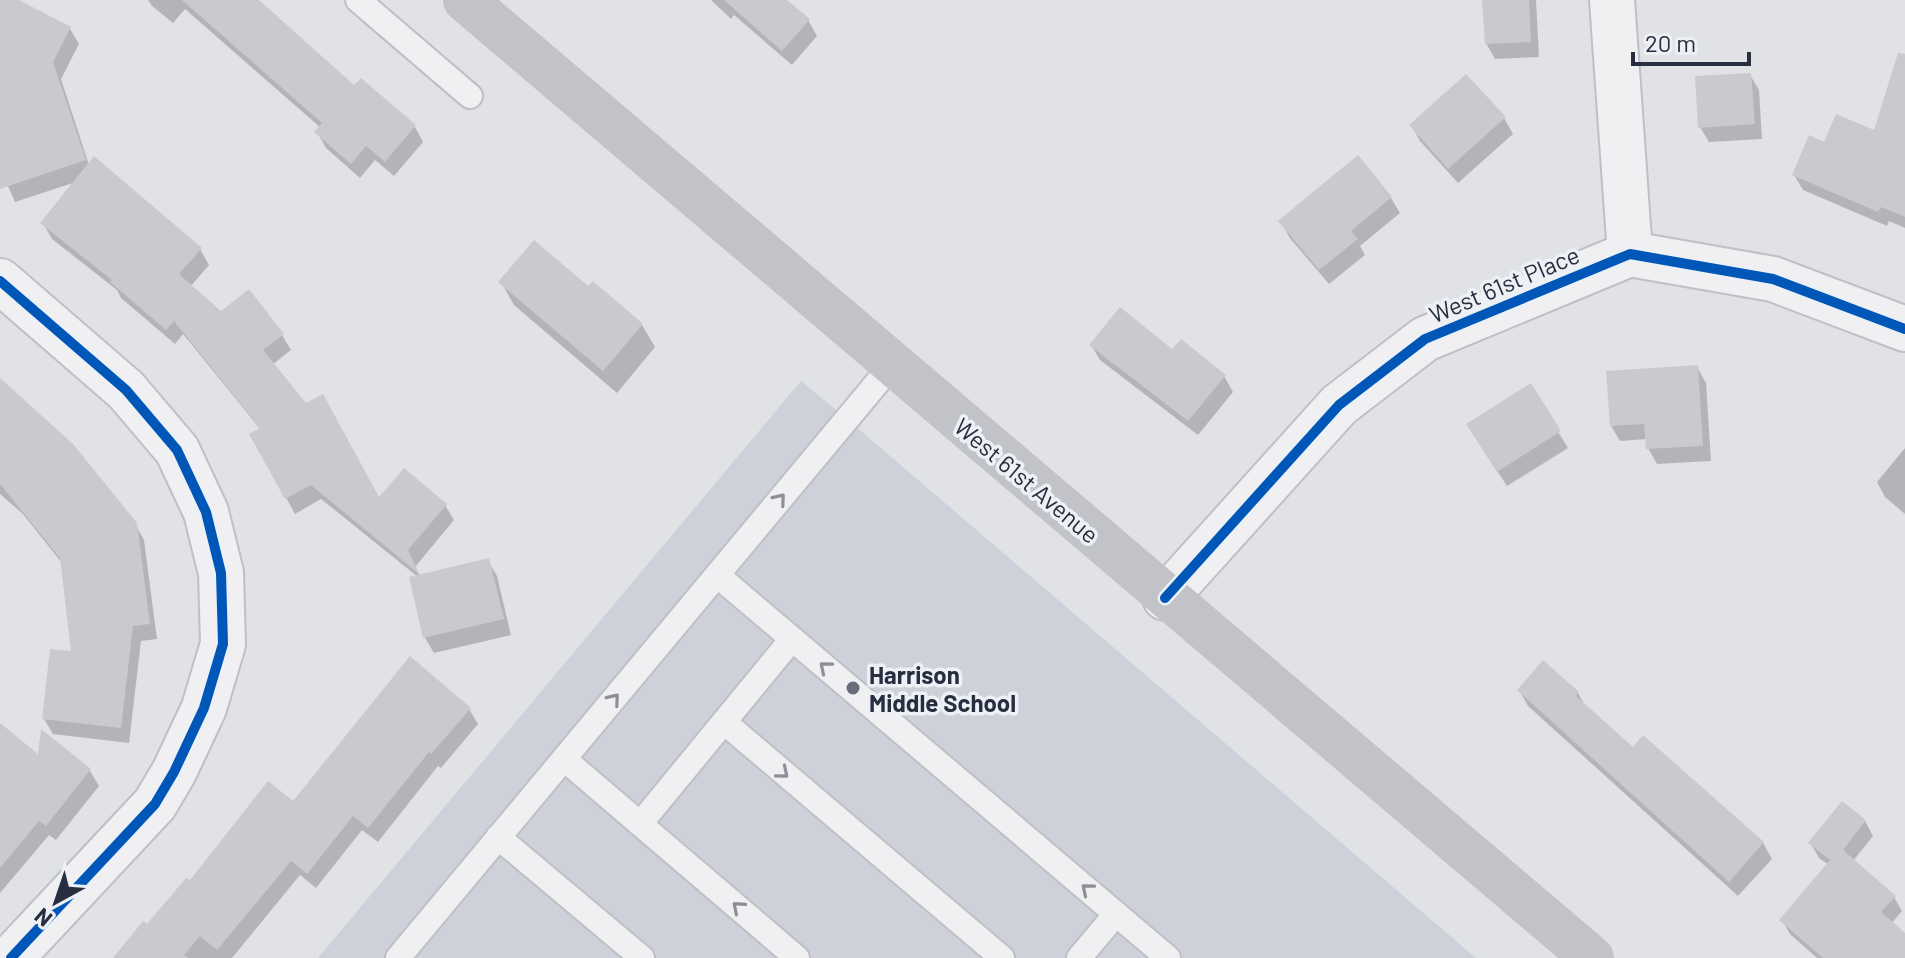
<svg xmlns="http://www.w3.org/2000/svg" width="1905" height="958" viewBox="0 0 1905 958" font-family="Barlow,sans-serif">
<rect width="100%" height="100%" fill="#e0e2e6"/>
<path fill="#ced1d9" d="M801 381 847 419 1476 958H318Z"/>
<g fill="#0003">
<path d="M0 0H14L70 29 79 44 61 79 89 165 200 249 209 265 190 287 221 314 282 335 291 350 272 365 379 500 445 505 454 520 415 567 421 577 488 561 497 576 511 635 434 653 425 638 411 579 418 577 321 499 295 514 252 435 261 430 183 334 175 344 121 298 117 290 52 239 43 223 76 182 15 202 0 168Z"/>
<path d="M148 0H258L354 88 415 127 423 142 394 176 375 160 360 178 326 148 317 132 321 128 185 9 173 23 152 6Z"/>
<path d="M711 0H784L808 20 817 36 792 65 734 15 731 19Z"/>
<path d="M1484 0H1536L1539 57 1495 59 1486 43Z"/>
<path d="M1750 75 1759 90 1762 139 1709 142 1700 127Z"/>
<path d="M1905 78V228L1889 221 1887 226 1803 190 1794 175 1825 144 1875 133Z"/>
<path d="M1504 118 1513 134 1458 183 1420 141 1411 125Z"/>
<path d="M1391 198 1400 213 1360 246 1365 255 1329 284 1289 237 1281 221Z"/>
<path d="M501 282 589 289 642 325 655 347 617 393 514 305Z"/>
<path d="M1091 345 1172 352 1224 376 1233 392 1198 435 1100 360Z"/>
<path d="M1697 367 1706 383 1711 461 1657 464 1648 448 1647 439 1620 441 1611 426Z"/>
<path d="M0 380 135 524 144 540 157 639 141 641 129 743 53 734 44 719 73 654 62 563 23 514 0 494Z"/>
<path d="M1530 386 1568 448 1507 486 1477 440Z"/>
<path d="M1905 448V514L1885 497 1877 482Z"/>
<path d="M1519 690 1578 693 1586 708 1633 749 1763 843 1772 859 1738 896 1528 706Z"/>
<path d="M469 709 478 724 441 768 438 766 378 842 362 830 316 888 300 875 232 958H115L190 883 293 804Z"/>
<path d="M43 733 90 771 99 786 56 840 49 835 0 893V747L40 757Z"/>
<path d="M1865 821 1873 836 1853 861 1894 897 1902 911 1891 924 1905 936V958H1817L1790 934 1782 920 1829 865 1819 858 1811 844Z"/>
</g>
<g fill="#c8cace">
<path d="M0 0H19L71 27 53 62 86 160 0 189Z"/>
<path d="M182 0H259L354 85 361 78 416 125 385 162 366 146 351 164 314 132 322 123Z"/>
<path d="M724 0H787L810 19 782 51Z"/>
<path d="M1482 0H1529L1531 42 1485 44Z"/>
<path d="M1898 53 1905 54V217L1881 207 1878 212 1792 175 1809 135 1824 142 1836 114 1874 130Z"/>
<path d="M1751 73 1755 124 1698 128 1695 76Z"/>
<path d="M1466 74 1506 117 1448 169 1409 125Z"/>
<path d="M1358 155 1392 197 1351 231 1358 239 1319 270 1278 221Z"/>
<path d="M94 156 202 248 179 274 221 311 249 289 284 334 263 350 306 403 323 394 379 497 404 468 447 504 408 550 419 574 311 485 285 499 249 434 260 428 174 321 166 330 110 282 112 280 40 223Z"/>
<path d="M534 240 588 286 593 281 643 324 603 371 498 282Z"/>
<path d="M1120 307 1172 349 1181 339 1226 375 1188 421 1089 345Z"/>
<path d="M1698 365 1703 446 1646 449 1644 424 1610 426 1606 371Z"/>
<path d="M0 378 73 444 137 523 150 624 133 626 121 728 42 719 50 649 71 651 60 558 0 484Z"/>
<path d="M1531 383 1561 431 1497 472 1466 424Z"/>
<path d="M489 558 504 619 423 638 409 577Z"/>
<path d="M410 656 471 708 431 754 429 752 368 828 353 816 307 874 291 861 217 950 200 936 184 955 188 958H113L143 921 147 924 186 878 190 880 268 781 293 801Z"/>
<path d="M1543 660 1579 692 1576 696 1633 747 1643 735 1764 842 1729 882 1517 690Z"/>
<path d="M0 723 38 754 41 729 91 769 46 826 39 821 0 868Z"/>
<path d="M1842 801 1866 820 1843 850 1896 896 1881 912 1905 933V958H1823L1779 920 1830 860 1808 843Z"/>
</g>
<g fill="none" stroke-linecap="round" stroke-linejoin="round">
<defs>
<g id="lane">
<path d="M358 0 470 96"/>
<path d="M717 575 1168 958"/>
<path d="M724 722 1002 958"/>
<path d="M564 759 797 958"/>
<path d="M640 824 792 639"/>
<path d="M498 837 642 958"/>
<path d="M398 958 892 365"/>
<path d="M1079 958 1116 914"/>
</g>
<g id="street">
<path d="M1612 0 1630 254"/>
<path d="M0 281 126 390 177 450 206 512 221 573 223 644 204 708 174 772 155 804 11 958"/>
<path d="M1165 598 1339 405 1425 339 1630 254 1773 279 1905 329"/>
</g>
</defs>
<use href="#lane" stroke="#bec0c4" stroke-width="28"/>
<use href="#street" stroke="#bec0c4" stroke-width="48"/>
<use href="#lane" stroke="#f0f0f2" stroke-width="24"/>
<use href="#street" stroke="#f0f0f2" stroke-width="44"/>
<path stroke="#c1c3c8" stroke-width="44" d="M465 0 1592 958"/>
<defs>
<g id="cycleway">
<path d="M0 281 126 390 177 450 206 512 221 573 223 644 204 708 174 772 155 804 11 958"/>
<path d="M1165 598 1339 405 1425 339 1630 254 1773 279 1905 329"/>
</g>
</defs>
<use href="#cycleway" stroke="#edf0f5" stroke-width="15"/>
<use href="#cycleway" stroke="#0057b8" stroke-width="10"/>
</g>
<defs><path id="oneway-chevron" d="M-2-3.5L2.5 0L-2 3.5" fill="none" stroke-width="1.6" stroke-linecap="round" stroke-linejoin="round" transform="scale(2)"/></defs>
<g stroke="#8c8f98">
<use href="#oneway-chevron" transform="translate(780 499) rotate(-50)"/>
<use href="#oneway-chevron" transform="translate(825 667) rotate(-140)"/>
<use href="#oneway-chevron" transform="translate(614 699) rotate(-50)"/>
<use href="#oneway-chevron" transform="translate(783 773) rotate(40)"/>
<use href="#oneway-chevron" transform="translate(1087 889) rotate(-140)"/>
<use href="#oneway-chevron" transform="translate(738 907) rotate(-139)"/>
</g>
<circle fill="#686d79" stroke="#edf0f5" stroke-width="3" cx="853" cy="688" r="8"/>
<g text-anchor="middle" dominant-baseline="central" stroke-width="7" stroke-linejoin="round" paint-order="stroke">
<g font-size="24" fill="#272e3f" stroke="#edf0f5">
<text transform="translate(1504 284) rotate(-23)">West 61st Place</text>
<text transform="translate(1027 480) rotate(40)">West 61st Avenue</text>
</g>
<g font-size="24" font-weight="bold" fill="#272e3f" stroke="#edf0f5" text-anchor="start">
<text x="869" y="674">Harrison<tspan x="869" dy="28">Middle School</tspan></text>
</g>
</g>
<g transform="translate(56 902) rotate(220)" stroke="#edf0f5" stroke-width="6" paint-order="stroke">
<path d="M0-6L14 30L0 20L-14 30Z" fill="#272e3f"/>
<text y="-12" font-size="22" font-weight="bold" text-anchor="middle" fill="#272e3f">N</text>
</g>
<path d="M1633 52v12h116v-12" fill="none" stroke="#272e3f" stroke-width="4"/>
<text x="1645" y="52" font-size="24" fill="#272e3f" stroke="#edf0f5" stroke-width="6" paint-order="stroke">20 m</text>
</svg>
